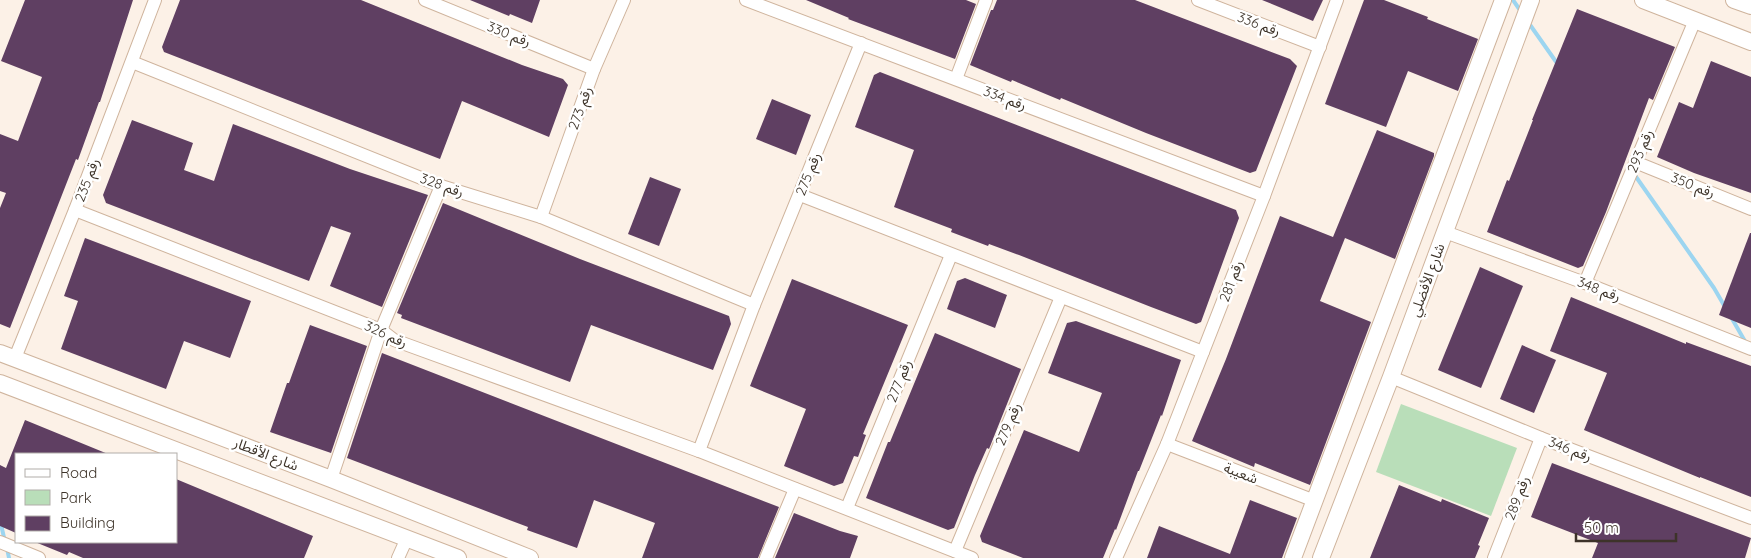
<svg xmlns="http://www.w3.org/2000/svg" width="1751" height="558" viewBox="0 0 1751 558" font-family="Quicksand,'Noto Sans Arabic',sans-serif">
<rect width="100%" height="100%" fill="#fcf1e7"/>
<path fill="#b9deb9" d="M1401 404 1517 448 1491 516 1376 472Z"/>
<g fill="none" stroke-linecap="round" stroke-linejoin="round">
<g stroke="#9cd5f0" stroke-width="4">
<path d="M1513 0 1522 13"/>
<path d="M1528 22 1559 66"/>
<path d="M1634 174 1714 288 1725 307"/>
<path d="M1731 317 1746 343"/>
<path d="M0 520 5 542"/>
<path d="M7 548 9 558"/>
</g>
</g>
<g fill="#5f3f62">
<path d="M25 0H133L100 102H99L78 160 76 159 10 328 0 324V208L6 193 0 191V134L18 141 42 77 1 61Z"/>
<path d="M180 0H361L522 65 563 79 568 85 549 137 462 101 440 159 164 52 162 47Z"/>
<path d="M470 0H540L532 23 510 14 509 16Z"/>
<path d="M806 0H966L976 4 955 59 848 19 849 18Z"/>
<path d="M997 0H1135L1290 59 1297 66 1256 171 1250 173 1146 133 1061 98 1060 100 1012 80 1011 82 970 65 991 10H993Z"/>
<path d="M1262 0H1323L1313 21Z"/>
<path d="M1364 0H1384L1428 17 1427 19 1478 39 1458 91 1408 71 1386 127 1325 104Z"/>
<path d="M1577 9 1675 47 1653 100 1649 98 1606 212 1583 266 1578 268 1487 232 1507 180 1509 181 1533 120H1532Z"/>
<path d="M1711 61 1751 77V193L1694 173 1657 157 1679 102 1693 108Z"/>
<path d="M880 72 1236 210 1239 218 1201 322 1196 324 1151 307 1019 255 989 244 988 246 951 232 952 229 894 207 914 150 855 127 874 75Z"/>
<path d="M772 99 811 115 796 155 756 139Z"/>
<path d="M132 120 193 143 184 170 214 181 233 124 350 169 428 195 382 307 330 286 351 233 331 226 309 281 106 203 103 195Z"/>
<path d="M1377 130 1434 153V156L1395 259 1345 238 1320 301 1371 322 1310 485 1255 463 1254 467 1192 441 1226 359 1280 216 1333 237Z"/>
<path d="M650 177 681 189 659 246 628 234Z"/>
<path d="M443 203 580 259 729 316 731 324 713 370 591 325 570 382 401 318 402 315 397 313Z"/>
<path d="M1750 233H1751V328L1719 315Z"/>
<path d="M85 238 251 301 230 358 184 341 166 389 61 349 78 301 64 296Z"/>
<path d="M1480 267 1523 286 1481 388 1438 370Z"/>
<path d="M965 278 1007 295 995 328 947 309 957 281Z"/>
<path d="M792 279 908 325 863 434 866 435 858 457 854 456 843 483 834 486 784 466 806 409 750 386Z"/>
<path d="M1571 297 1686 344V342L1751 366V497L1700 477V478L1584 430 1607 373 1550 351Z"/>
<path d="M1076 321 1181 360 1162 416 1161 415 1139 471H1138L1116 530 1115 529 1103 558H1023L982 542 980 536 1024 430 1079 452 1102 393 1048 373 1067 323Z"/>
<path d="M310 325 367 346 331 453 270 432 287 383H289Z"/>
<path d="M935 333 1021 369 989 449 987 448 975 475 954 528 948 530 866 498 888 442H890Z"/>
<path d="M1522 345 1556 360 1534 413 1500 399Z"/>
<path d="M382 353 779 507 758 558H642L655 523 594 500 577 548 527 530 528 527 347 458Z"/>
<path d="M25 420 108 454H16V533L0 526V465L6 468Z"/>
<path d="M1552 463 1751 538 1745 558H1592L1598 543 1531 517Z"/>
<path d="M176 479 313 536 304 558H83L69 552 67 555 35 542H176Z"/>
<path d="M1399 485 1441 502 1442 499 1489 518 1478 545 1480 546 1475 558H1370Z"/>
<path d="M1250 500 1297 518 1282 558H1147L1159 526 1230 554Z"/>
<path d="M794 513 840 531 858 536 850 558H775Z"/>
</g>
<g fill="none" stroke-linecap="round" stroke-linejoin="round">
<defs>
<g id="minor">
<path d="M425 0 594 69"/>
<path d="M746 0 1264 196"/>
<path d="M1198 0 1320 47"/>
<path d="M132 62 441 186 541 217 754 305"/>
<path d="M956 79 986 0"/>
<path d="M1635 162 1751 209"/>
<path d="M800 195 1203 352"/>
<path d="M75 210 381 330 394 340 699 451 972 558"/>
<path d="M541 217 594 69 624 0"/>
<path d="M1445 232 1585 283 1751 349"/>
<path d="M1585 283 1695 20"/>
<path d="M15 358 75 210 155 0"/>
<path d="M1391 377 1541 438 1751 518"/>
<path d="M1167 444 1315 501"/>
<path d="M699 451 754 305 861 43"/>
<path d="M331 479 381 330 441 186"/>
<path d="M847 508 951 255"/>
<path d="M0 542 39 558"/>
<path d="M955 551 1061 297"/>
<path d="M398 558 407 538"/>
<path d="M766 558 795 489"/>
<path d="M1116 558 1167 444 1264 196 1337 0"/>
<path d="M1494 558 1541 438"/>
</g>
<g id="tertiary">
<path d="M1643 0 1751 42"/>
<path d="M1734 0 1751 6"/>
<path d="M0 353 331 479 530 558"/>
<path d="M0 383 458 558"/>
<path d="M1293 558 1503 0"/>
<path d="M1321 558 1391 377 1531 0"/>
</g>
</defs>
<use href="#minor" stroke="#cfb49d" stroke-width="14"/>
<use href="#tertiary" stroke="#cfb49d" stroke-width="18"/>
<use href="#minor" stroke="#fff" stroke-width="12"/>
<use href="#tertiary" stroke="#fff" stroke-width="16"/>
</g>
<g text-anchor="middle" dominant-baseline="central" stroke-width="5" stroke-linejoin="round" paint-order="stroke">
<g font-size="14" fill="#3d3329" stroke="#fff">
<text transform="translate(1259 24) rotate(21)">رقم 336</text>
<text transform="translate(509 34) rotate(22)">رقم 330</text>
<text transform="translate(1005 98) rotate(21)">رقم 334</text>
<text transform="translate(580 108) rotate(-70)">رقم 273</text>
<text transform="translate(1640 151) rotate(-67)">رقم 293</text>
<text transform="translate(808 174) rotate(-68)">رقم 275</text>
<text transform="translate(87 180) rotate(-69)">رقم 235</text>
<text transform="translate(442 185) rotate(20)">رقم 328</text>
<text transform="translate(1693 185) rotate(22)">رقم 350</text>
<text transform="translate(1427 280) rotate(-70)">شارع الأفضلي</text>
<text transform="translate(1231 281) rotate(-69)">رقم 281</text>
<text transform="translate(1599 289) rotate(21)">رقم 348</text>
<text transform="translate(386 334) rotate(25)">رقم 326</text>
<text transform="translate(899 381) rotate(-68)">رقم 277</text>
<text transform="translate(1008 424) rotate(-67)">رقم 279</text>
<text transform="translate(1570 449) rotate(21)">رقم 346</text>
<text transform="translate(266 454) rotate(21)">شارع الأقطار</text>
<text transform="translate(1241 473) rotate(21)">شعيبة</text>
<text transform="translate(1517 498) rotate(-69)">رقم 289</text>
</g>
</g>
<rect x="15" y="453" width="162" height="90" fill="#ffffff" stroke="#b1ada9"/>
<rect x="25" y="469" width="25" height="8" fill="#ffffff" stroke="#b1ada9"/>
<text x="60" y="478" font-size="15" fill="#3d3329">Road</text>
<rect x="25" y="490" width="25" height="15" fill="#b9deb9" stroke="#b1ada9"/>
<text x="60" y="503" font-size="15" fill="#3d3329">Park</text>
<rect x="25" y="516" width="25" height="15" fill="#5f3f62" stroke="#b1ada9"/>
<text x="60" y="528" font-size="15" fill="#3d3329">Building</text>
<path d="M1576 533v8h100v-8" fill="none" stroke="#3d3329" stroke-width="2.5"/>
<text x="1584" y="533" font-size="15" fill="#3d3329" stroke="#ffffff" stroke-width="4" paint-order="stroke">50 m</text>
</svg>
